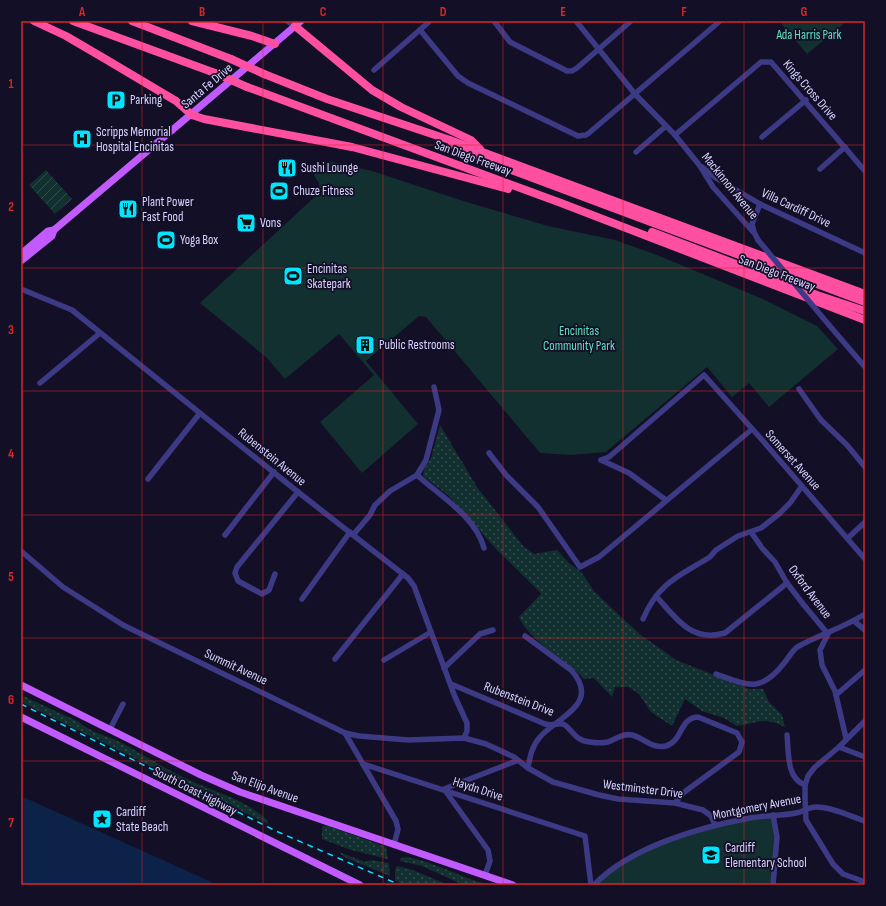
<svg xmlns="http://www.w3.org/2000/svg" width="886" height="906" viewBox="0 0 886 906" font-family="'Sofia Sans Condensed',sans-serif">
<defs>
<pattern id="grass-dots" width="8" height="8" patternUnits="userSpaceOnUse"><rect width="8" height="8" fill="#12302f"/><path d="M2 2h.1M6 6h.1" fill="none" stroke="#344d4e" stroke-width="1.8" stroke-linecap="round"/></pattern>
<pattern id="garden-furrows" width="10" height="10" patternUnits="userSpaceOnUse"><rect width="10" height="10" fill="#12302f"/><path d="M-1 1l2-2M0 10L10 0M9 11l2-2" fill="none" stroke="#344d4e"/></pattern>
</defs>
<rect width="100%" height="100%" fill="#130f26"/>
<g fill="url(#grass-dots)">
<path d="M440 425 477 487 523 546 534 554 557 550 569 563 581 572 594 591 621 617 641 635 676 660 749 689H763L769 702 782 715 785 727C762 716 759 723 737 726L724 718 702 711 685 699 672 726 651 712 639 694 629 687H615L612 697 594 678 584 679C566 659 530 642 519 617L541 594 540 592 497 550 449 496 423 476 424 469 431 458Z"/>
<path d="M21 695 79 722C91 733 106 735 120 742 142 754 164 768 187 779 214 792 245 799 267 820L268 824 21 702Z"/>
<path d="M326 825 386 847 388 859 351 850 322 839V827Z"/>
<path d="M339 852 365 862 371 860 389 863 390 876 344 857Z"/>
<path d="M406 857C436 862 461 878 490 885H464L422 866 400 861V859Z"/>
<path d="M397 866 413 870 448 885H406L395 881V869Z"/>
</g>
<g fill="#12302f">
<path d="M779 21H847L807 54Z"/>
<path d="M328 161 372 171 460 200 548 226 615 240 657 255 765 300 817 326 838 349 769 407 749 383 732 397 707 367 606 452 571 455 540 453 426 317 419 316 366 361 418 424 362 473 320 422 374 375 339 334 285 379 266 357 200 303 320 192 319 183 314 176 317 168Z"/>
<path d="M773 815 776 826 773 885H594L638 854 698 830Z"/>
</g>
<path fill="url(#garden-furrows)" d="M46 170 72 199 55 214 29 185Z"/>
<path fill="#0c2248" d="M21 796 218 885H21Z"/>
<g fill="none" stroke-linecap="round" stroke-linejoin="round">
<path stroke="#0c2248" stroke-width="1.5" d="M101 739V741"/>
<g stroke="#3d3a85" stroke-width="5.5">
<path d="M287 21 295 26"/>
<path d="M494 21 510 42 567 71H572L577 68 631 21"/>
<path d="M576 21 635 94 675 135 700 166 713 187 755 234 758 240"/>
<path d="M420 30 458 76 468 83 578 136 586 135 589 133 720 21"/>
<path d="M374 70 430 21"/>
<path d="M675 135 761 62H771L865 171"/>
<path d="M762 137 806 100"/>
<path d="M636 152 666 126"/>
<path d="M702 167 716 178 760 204 865 253"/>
<path d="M820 169 845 147"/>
<path d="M754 232 752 224 760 204"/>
<path d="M21 289 72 310 298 492 408 578 414 586 455 697 467 723V731L464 738"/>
<path d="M829 325 865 367"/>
<path d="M40 383 100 333"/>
<path d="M799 389 821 420 847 445 865 467"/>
<path d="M489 453 506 475 538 507 580 567 599 557 751 430"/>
<path d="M601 460 609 457 704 375 763 441 865 559"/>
<path d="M601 460 629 473 666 500"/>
<path d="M417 475C441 497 475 516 484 548"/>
<path d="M148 479 200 413"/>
<path d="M751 532 762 548 775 562 787 583 803 604 828 634 820 650 822 665 835 691 846 738"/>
<path d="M225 535 274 472"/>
<path d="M353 535 370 515 375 505 390 491 417 475 426 460 439 410 434 387"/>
<path d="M848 538 865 522"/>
<path d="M21 551 63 587 123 625 345 733 359 736 408 740 464 738 486 744 514 757 528 768 553 782 599 795 618 799 675 803 703 810 711 816 715 825"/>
<path d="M275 574 269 590 262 594 238 581 235 573 237 567 298 492"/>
<path d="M656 596C676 618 691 643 725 633L787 583"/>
<path d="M302 599 350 532"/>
<path d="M643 619C658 583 679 576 710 557L716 550 738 536 761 528 779 514 790 503 802 486"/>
<path d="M854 621 865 630"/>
<path d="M525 636 571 670C602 704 557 717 540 737 532 746 530 756 528 768"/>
<path d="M335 659 403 574"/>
<path d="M384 660 431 632"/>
<path d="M444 668 480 634 493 630"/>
<path d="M716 674C749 686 761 693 785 662 789 657 793 649 799 646 821 634 843 628 865 614"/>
<path d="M451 684 545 724C552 726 558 723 563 724 571 727 574 741 590 742 596 743 603 743 608 742 616 739 623 733 632 735 644 738 652 749 666 746 683 741 679 718 698 717L737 733 742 742 739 752 683 793 675 803"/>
<path d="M836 695 865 670"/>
<path d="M865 721 839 747 815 767 808 776 805 785V798L806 820 833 864 843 874 865 882"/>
<path d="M110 729 123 704"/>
<path d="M345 733 396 821 398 829 394 845"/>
<path d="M787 735C789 753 786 778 805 785"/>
<path d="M839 747 865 757"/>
<path d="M363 764 585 836 591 885"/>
<path d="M485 875 490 861 488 850 444 789 516 761"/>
<path d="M594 885C630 847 700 827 750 818 765 815 781 816 796 813 803 812 808 807 816 807 832 807 850 816 865 821"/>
<path d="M773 885 777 837 773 815"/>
</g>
<g stroke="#c25bff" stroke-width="7">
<path d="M21 254 48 231 54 230"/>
<path d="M21 261 52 236 54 230 301 21"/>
<path d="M21 685 201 775 240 792 513 885"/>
<path d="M21 717 360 885"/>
</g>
<g stroke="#ff4fa3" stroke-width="8">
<path d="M34 21 66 36 107 60 176 101 192 115 204 119 352 147 508 189"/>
<path d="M73 21 215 73"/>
<path d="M132 21 231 59"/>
<path d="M192 21 252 36 275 44"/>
<path d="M295 26 372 90 401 107 471 140 480 149"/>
<path d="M264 74 327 99 450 140 865 294"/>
<path d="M247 87 561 203 865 320"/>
<path d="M451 141 458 150 865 302"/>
<path d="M652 232 817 295 865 311"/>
</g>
<path stroke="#00e5ff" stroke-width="1.5" stroke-dasharray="6 5" stroke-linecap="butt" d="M21 704 276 831 400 885"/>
<path stroke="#3d3a85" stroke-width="5.5" d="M758 240 829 325"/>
<g stroke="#ff4fa3" stroke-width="8">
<path d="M231 59 264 74"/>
<path d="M215 73 247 87"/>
</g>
</g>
<path fill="none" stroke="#d62828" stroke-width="1" stroke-opacity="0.55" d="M142 21V885M263 21V885M383 21V885M503 21V885M623 21V885M744 21V885M21 145H865M21 268H865M21 391H865M21 515H865M21 638H865M21 761H865"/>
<defs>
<symbol id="parking-square" viewBox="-11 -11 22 22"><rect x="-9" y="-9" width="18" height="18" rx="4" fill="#00e5ff" stroke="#130f26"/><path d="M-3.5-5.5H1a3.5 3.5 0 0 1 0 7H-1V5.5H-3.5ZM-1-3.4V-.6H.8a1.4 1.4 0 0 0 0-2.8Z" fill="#111"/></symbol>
<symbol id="hospital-square" viewBox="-11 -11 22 22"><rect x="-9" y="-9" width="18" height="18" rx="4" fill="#00e5ff" stroke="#130f26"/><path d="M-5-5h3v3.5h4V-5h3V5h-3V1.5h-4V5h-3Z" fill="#111"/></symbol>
<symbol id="restaurant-square" viewBox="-11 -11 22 22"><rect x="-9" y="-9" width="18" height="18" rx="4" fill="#00e5ff" stroke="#130f26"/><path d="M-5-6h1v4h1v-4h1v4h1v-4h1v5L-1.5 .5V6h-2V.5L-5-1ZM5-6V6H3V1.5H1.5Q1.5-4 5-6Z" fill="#111"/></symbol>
<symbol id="stadium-square" viewBox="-11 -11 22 22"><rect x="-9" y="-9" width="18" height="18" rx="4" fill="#00e5ff" stroke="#130f26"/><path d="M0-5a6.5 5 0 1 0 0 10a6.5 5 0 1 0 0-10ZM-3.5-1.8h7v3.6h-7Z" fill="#111"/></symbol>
<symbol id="supermarket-square" viewBox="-11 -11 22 22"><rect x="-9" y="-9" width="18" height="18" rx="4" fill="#00e5ff" stroke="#130f26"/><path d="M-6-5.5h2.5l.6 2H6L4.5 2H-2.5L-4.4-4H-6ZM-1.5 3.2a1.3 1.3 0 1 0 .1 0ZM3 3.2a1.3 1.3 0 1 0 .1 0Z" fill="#111"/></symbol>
<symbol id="building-square" viewBox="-11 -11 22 22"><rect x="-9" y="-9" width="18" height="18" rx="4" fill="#00e5ff" stroke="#130f26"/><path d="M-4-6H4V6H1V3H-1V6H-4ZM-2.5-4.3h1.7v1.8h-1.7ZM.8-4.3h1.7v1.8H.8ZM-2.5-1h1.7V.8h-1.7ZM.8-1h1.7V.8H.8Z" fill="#111"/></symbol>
<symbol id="sight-square" viewBox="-11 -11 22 22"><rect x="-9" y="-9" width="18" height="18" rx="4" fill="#00e5ff" stroke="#130f26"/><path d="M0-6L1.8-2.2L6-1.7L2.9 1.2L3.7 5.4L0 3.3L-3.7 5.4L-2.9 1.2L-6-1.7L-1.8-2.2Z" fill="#111"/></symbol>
<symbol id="school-square" viewBox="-11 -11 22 22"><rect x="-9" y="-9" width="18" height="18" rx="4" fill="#00e5ff" stroke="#130f26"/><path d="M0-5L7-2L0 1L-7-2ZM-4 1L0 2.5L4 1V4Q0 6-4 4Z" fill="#111"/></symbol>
</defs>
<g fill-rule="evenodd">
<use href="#parking-square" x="105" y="89" width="22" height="22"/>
<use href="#hospital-square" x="71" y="128" width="22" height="22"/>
<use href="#restaurant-square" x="276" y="157" width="22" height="22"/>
<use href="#stadium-square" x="268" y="180" width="22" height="22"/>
<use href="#restaurant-square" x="117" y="198" width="22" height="22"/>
<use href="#supermarket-square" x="235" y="212" width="22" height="22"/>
<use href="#stadium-square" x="155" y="229" width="22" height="22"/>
<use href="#stadium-square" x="282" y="265" width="22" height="22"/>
<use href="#building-square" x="354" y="334" width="22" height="22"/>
<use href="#sight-square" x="91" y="808" width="22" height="22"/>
<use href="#school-square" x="700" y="844" width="22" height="22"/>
</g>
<g text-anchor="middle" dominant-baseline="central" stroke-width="3.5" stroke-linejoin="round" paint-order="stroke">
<g font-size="13" fill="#5fe0c0" stroke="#130f26">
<text x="809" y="35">Ada Harris Park</text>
<text x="579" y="331">Encinitas<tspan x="579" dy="15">Community Park</tspan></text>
</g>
<g font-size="13" fill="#d9d4ff" stroke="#130f26">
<text transform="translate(207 86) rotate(-40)">Santa Fe Drive</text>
<text transform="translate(810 90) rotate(49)">Kings Cross Drive</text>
<text transform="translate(473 158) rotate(20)">San Diego Freeway</text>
<text transform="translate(730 186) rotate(51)">Mackinnon Avenue</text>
<text transform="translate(796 208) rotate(25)">Villa Cardiff Drive</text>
<text transform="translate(777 273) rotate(21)">San Diego Freeway</text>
<text transform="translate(272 457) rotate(39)">Rubenstein Avenue</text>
<text transform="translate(793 460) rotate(48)">Somerset Avenue</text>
<text transform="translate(810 592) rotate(53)">Oxford Avenue</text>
<text transform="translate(236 667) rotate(25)">Summit Avenue</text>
<text transform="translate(519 699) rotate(21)">Rubenstein Drive</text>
<text transform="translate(265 787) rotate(20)">San Elijo Avenue</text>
<text transform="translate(478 789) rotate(18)">Haydn Drive</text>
<text transform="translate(643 789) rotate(7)">Westminster Drive</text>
<text transform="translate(195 791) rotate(27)">South Coast Highway</text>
<text transform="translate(757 807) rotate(-11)">Montgomery Avenue</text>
</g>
<g font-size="13" fill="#d9d4ff" stroke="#130f26" text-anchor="start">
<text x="130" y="100">Parking</text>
<text x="96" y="132">Scripps Memorial<tspan x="96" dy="15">Hospital Encinitas</tspan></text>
<text x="301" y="168">Sushi Lounge</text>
<text x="293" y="191">Chuze Fitness</text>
<text x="142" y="202">Plant Power<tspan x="142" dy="15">Fast Food</tspan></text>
<text x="260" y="223">Vons</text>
<text x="180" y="240">Yoga Box</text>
<text x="307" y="269">Encinitas<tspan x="307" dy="15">Skatepark</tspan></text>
<text x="379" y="345">Public Restrooms</text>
<text x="116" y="812">Cardiff<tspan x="116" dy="15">State Beach</tspan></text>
<text x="725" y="848">Cardiff<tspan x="725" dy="15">Elementary School</tspan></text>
</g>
</g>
<rect width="886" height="906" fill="none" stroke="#130f26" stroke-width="44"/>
<rect x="22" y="22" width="842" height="862" fill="none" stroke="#d62828" stroke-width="1.5"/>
<g font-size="13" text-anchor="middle" font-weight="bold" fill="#d62828">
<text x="82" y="16">A</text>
<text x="202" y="16">B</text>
<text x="323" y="16">C</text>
<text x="443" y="16">D</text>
<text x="563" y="16">E</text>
<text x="684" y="16">F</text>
<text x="804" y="16">G</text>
<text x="11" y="88">1</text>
<text x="11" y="211">2</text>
<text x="11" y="334">3</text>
<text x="11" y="458">4</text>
<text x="11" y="581">5</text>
<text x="11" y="704">6</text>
<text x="11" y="827">7</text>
</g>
</svg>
